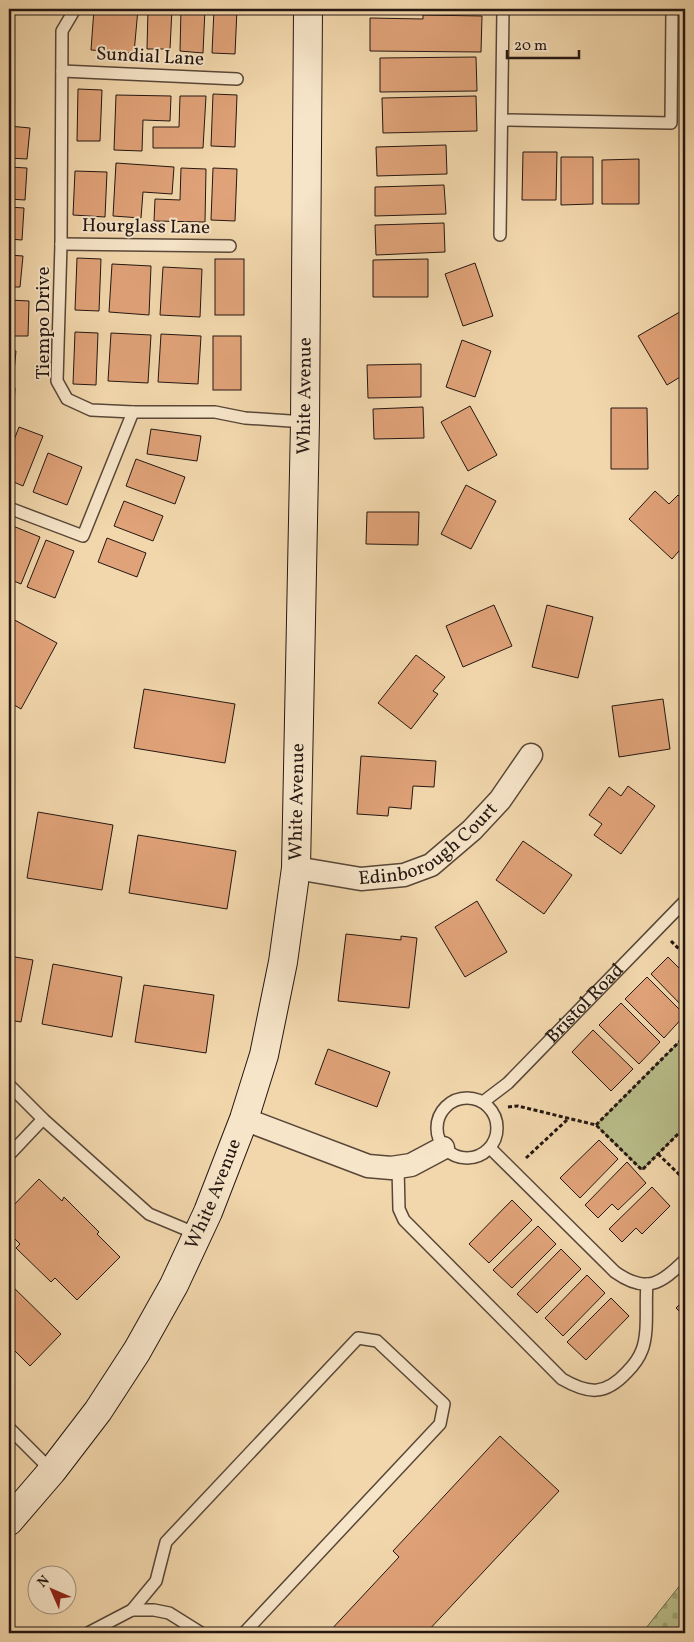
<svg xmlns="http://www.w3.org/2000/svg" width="694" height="1642" viewBox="0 0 694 1642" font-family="Vollkorn,serif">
<defs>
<pattern id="cemetery-stones" width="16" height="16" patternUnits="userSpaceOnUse" patternTransform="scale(1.25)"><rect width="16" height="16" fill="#b9be8a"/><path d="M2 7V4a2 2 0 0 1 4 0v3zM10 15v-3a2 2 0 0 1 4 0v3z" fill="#9fa376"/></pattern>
</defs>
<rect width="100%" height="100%" fill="#f2d7ac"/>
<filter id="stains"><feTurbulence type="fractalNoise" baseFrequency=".004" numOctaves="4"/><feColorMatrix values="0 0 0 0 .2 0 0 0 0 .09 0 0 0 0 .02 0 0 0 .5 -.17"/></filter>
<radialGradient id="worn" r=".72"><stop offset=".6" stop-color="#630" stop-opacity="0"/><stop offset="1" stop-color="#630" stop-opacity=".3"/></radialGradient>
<path fill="#b9be8a" stroke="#6e6a4e" d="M685 1036V1127L642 1170 596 1125Z"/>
<path fill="url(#cemetery-stones)" stroke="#6e6a4e" d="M685 1579V1633H642Z"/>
<g fill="#e0a278" stroke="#241712">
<path d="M94 9H138L134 53 91 50Z"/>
<path d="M148 9H172L170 49H147Z"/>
<path d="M181 9H205L203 53 180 51Z"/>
<path d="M214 9H237L235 54 212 53Z"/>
<path d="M423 15 482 16 481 52 370 51V18L423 19Z"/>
<path d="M476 57 477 91 380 92V58Z"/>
<path d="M78 89 102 90 100 141H77Z"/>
<path d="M213 94 237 95 235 147 211 146Z"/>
<path d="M116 95 171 96 170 121 143 120 142 151 114 150Z"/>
<path d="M180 96H206L203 148H153V127H179Z"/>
<path d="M476 96 477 131 383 133 382 98Z"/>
<path d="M9 126 30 128 27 159 9 158Z"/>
<path d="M446 145 447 174 377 176 376 147Z"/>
<path d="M523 152H557L556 200H522Z"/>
<path d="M561 157H593V204L561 205Z"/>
<path d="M639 159V204H602V160Z"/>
<path d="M116 163 174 167 172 194 143 192 141 218 113 216Z"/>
<path d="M9 167 27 168 25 200 9 199Z"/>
<path d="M181 168 206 169 205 222 154 221 155 199 180 200Z"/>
<path d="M213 168 237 169 235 221 211 220Z"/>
<path d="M75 171 107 172 105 217 73 215Z"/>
<path d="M444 185 446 214 375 216V187Z"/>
<path d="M9 207 24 208 22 240 9 239Z"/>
<path d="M444 223 445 252 376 255 375 225Z"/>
<path d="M9 255 23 256 20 287H9Z"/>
<path d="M77 258 101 259 99 311 75 310Z"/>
<rect x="215" y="259" width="29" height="56"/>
<path d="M428 259V297H373V260Z"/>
<path d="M475 263 493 316 463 326 445 274Z"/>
<path d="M112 264 151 266 149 315 109 312Z"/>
<path d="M163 267 202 269 200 317 160 315Z"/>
<path d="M9 300 29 301 28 336H9Z"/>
<path d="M685 309V374L667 385 638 336Z"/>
<path d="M75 332 98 333 96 385 73 384Z"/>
<path d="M111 333 151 335 148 383 108 381Z"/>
<path d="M161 334 201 336 198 384 158 382Z"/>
<rect x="213" y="336" width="28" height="54"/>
<path d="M462 340 491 351 475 397 446 387Z"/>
<path d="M9 350 16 351 13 382H9Z"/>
<path d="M421 364V397L368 398 367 365Z"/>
<path d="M9 388H15L13 420H9Z"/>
<path d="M470 406 497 455 468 471 441 422Z"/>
<path d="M423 407 424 438 374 439 373 409Z"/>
<path d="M611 408H647L648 469H611Z"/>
<path d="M19 427 43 436 23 486 9 480V453Z"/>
<path d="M151 429 201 436 197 461 147 454Z"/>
<path d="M48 453 82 467 67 505 33 492Z"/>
<path d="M136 459 185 477 175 504 126 486Z"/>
<path d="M466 485 496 501 471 549 441 534Z"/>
<path d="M655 491 669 504 678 495 685 502V544L672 559 629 519Z"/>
<path d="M124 501 163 516 153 541 114 526Z"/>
<path d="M367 512H419L418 545 366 544Z"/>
<path d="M13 526 40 537 21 584 9 579V536Z"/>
<path d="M107 538 146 553 137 577 98 562Z"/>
<path d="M46 540 74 551 55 598 27 587Z"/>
<path d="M494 605 512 646 463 667 446 626Z"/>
<path d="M547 605 593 617 578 678 532 667Z"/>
<path d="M9 617 57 643 21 709 9 702Z"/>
<path d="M416 655 445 677 433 691 438 694 411 729 378 703Z"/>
<path d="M144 689 235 704 225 763 134 748Z"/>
<path d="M663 699 670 749 619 757 612 706Z"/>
<path d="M361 756 436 761 434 787 413 786 411 809 389 807 388 816 357 814Z"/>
<path d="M628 786 655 806 621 854 594 835 602 824 589 815 609 787 621 796Z"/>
<path d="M38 812 113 825 102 890 27 878Z"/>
<path d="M138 835 236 851 227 909 129 893Z"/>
<path d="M523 841 572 875 544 914 496 880Z"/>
<path d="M477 901 507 952 465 977 435 927Z"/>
<path d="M346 934 401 940V936L417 938 409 1008 338 1001Z"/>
<path d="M9 956 33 960 21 1022 9 1020Z"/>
<path d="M668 957 685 974V1009L651 974Z"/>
<path d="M53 964 122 977 112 1037 42 1024Z"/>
<path d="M647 977 685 1015 664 1038 625 999Z"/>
<path d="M144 985 214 995 206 1053 135 1042Z"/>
<path d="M621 1003 660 1042 639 1064 599 1025Z"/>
<path d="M593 1030 633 1069 611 1091 572 1052Z"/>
<path d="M328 1049 390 1072 377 1107 315 1084Z"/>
<path d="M599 1140 618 1159 580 1198 560 1178Z"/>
<path d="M685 1147V1160L679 1153Z"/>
<path d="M627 1162 646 1183 618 1210 612 1204 598 1218 585 1205Z"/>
<path d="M39 1179 62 1201 64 1197 99 1232 97 1234 120 1257 77 1300 55 1278 51 1282 16 1248 20 1244 9 1233V1210Z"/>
<path d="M652 1187 670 1206 642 1234 636 1228 622 1242 609 1229Z"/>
<path d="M512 1200 532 1220 489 1263 469 1244Z"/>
<path d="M538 1226 556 1244 512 1288 493 1270Z"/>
<path d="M561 1249 581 1269 537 1313 517 1294Z"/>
<path d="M587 1275 605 1293 563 1336 545 1318Z"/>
<path d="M9 1283 61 1334 30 1366 9 1345Z"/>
<path d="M611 1298 629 1316 586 1360 567 1342Z"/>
<path d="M685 1299V1317L676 1308Z"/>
<path d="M500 1436 559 1491 426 1633H328L399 1557 393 1551Z"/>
</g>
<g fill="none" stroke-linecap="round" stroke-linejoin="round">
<defs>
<g id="lane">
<path d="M75 9 62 31 61 244 57 381 67 399 91 410 133 412H215L245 418 305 422"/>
<path d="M62 71 237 79"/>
<path d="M502 120 671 123 672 9"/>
<path d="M500 235 503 9"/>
<path d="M61 244 230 246"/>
<path d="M9 508 83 536 133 412"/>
<path d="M9 1085 43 1119 149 1214 197 1234"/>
<circle cx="467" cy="1128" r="30"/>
<path id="s1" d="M483 1102 508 1083 685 901"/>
<path d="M490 1148 615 1272C646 1294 661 1284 685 1260"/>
<path d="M9 1155 43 1119"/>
<path d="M398 1167 399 1209 404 1220 562 1379C588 1394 605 1396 627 1372 633 1366 639 1358 642 1350 649 1332 645 1304 647 1284"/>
<path d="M9 1428 52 1471"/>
<path d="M132 1610H154L169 1613 201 1633"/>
<path d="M88 1633 132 1610 156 1581 166 1542 358 1338 377 1341 444 1404 440 1424 244 1633"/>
</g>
<g id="street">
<path id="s2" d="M296 868 361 879 404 875 431 865 472 830 500 800 531 755"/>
<path d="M244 1119 368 1166 391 1168 411 1165 443 1148"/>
</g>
<g id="secondary">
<path id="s3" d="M9 1521 52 1471 98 1411 137 1351 174 1285 208 1212 244 1119 264 1055 283 962 296 868 305 422 308 9"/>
</g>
</defs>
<use href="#lane" stroke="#584738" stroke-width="14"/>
<use href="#street" stroke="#584738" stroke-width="25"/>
<use href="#secondary" stroke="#241712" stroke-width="30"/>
<g stroke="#241712" stroke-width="3" stroke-dasharray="4 2.5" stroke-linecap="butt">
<path d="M671 941 685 955"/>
<path d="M508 1107 518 1106 596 1125 642 1170 685 1127"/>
<path d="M596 1125 685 1036"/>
<path d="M658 1154 685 1180"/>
<path d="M526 1158 569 1118"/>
</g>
<use href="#lane" stroke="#f7e5c9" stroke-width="11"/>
<use href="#street" stroke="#f7e5c9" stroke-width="22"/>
<use href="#secondary" stroke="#f7e5c9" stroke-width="28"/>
</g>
<g text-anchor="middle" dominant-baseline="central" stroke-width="4" stroke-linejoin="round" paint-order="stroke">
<g font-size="19" fill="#241712" stroke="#f7e5c9">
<text transform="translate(150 57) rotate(3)">Sundial Lane</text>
<text transform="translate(146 227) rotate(1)">Hourglass Lane</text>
<text transform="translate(44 323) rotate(-90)">Tiempo Drive</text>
<text stroke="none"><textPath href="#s3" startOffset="1198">White Avenue</textPath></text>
<text stroke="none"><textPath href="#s3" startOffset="792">White Avenue</textPath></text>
<text stroke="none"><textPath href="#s2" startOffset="144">Edinborough Court</textPath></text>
<text stroke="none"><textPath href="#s1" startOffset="142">Bristol Road</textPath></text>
<text stroke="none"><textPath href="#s3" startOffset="388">White Avenue</textPath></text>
</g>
</g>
<rect width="694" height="1642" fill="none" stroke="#f2d7ac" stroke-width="30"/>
<rect x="10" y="10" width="674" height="1622" fill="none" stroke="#241712" stroke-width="2.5"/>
<rect x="15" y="15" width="664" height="1612" fill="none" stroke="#241712"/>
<g transform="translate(52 1590) rotate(315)"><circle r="24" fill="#f7e5c9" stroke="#a39380"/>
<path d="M0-4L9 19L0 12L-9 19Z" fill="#8f2418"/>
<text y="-8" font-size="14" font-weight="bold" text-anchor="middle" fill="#241712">N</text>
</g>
<path d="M507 50v8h72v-8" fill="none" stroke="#241712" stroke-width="2.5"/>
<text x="514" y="50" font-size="15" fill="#241712" stroke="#f7e5c9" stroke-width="4" paint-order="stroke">20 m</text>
<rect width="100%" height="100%" filter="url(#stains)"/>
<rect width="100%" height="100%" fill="url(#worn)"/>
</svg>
